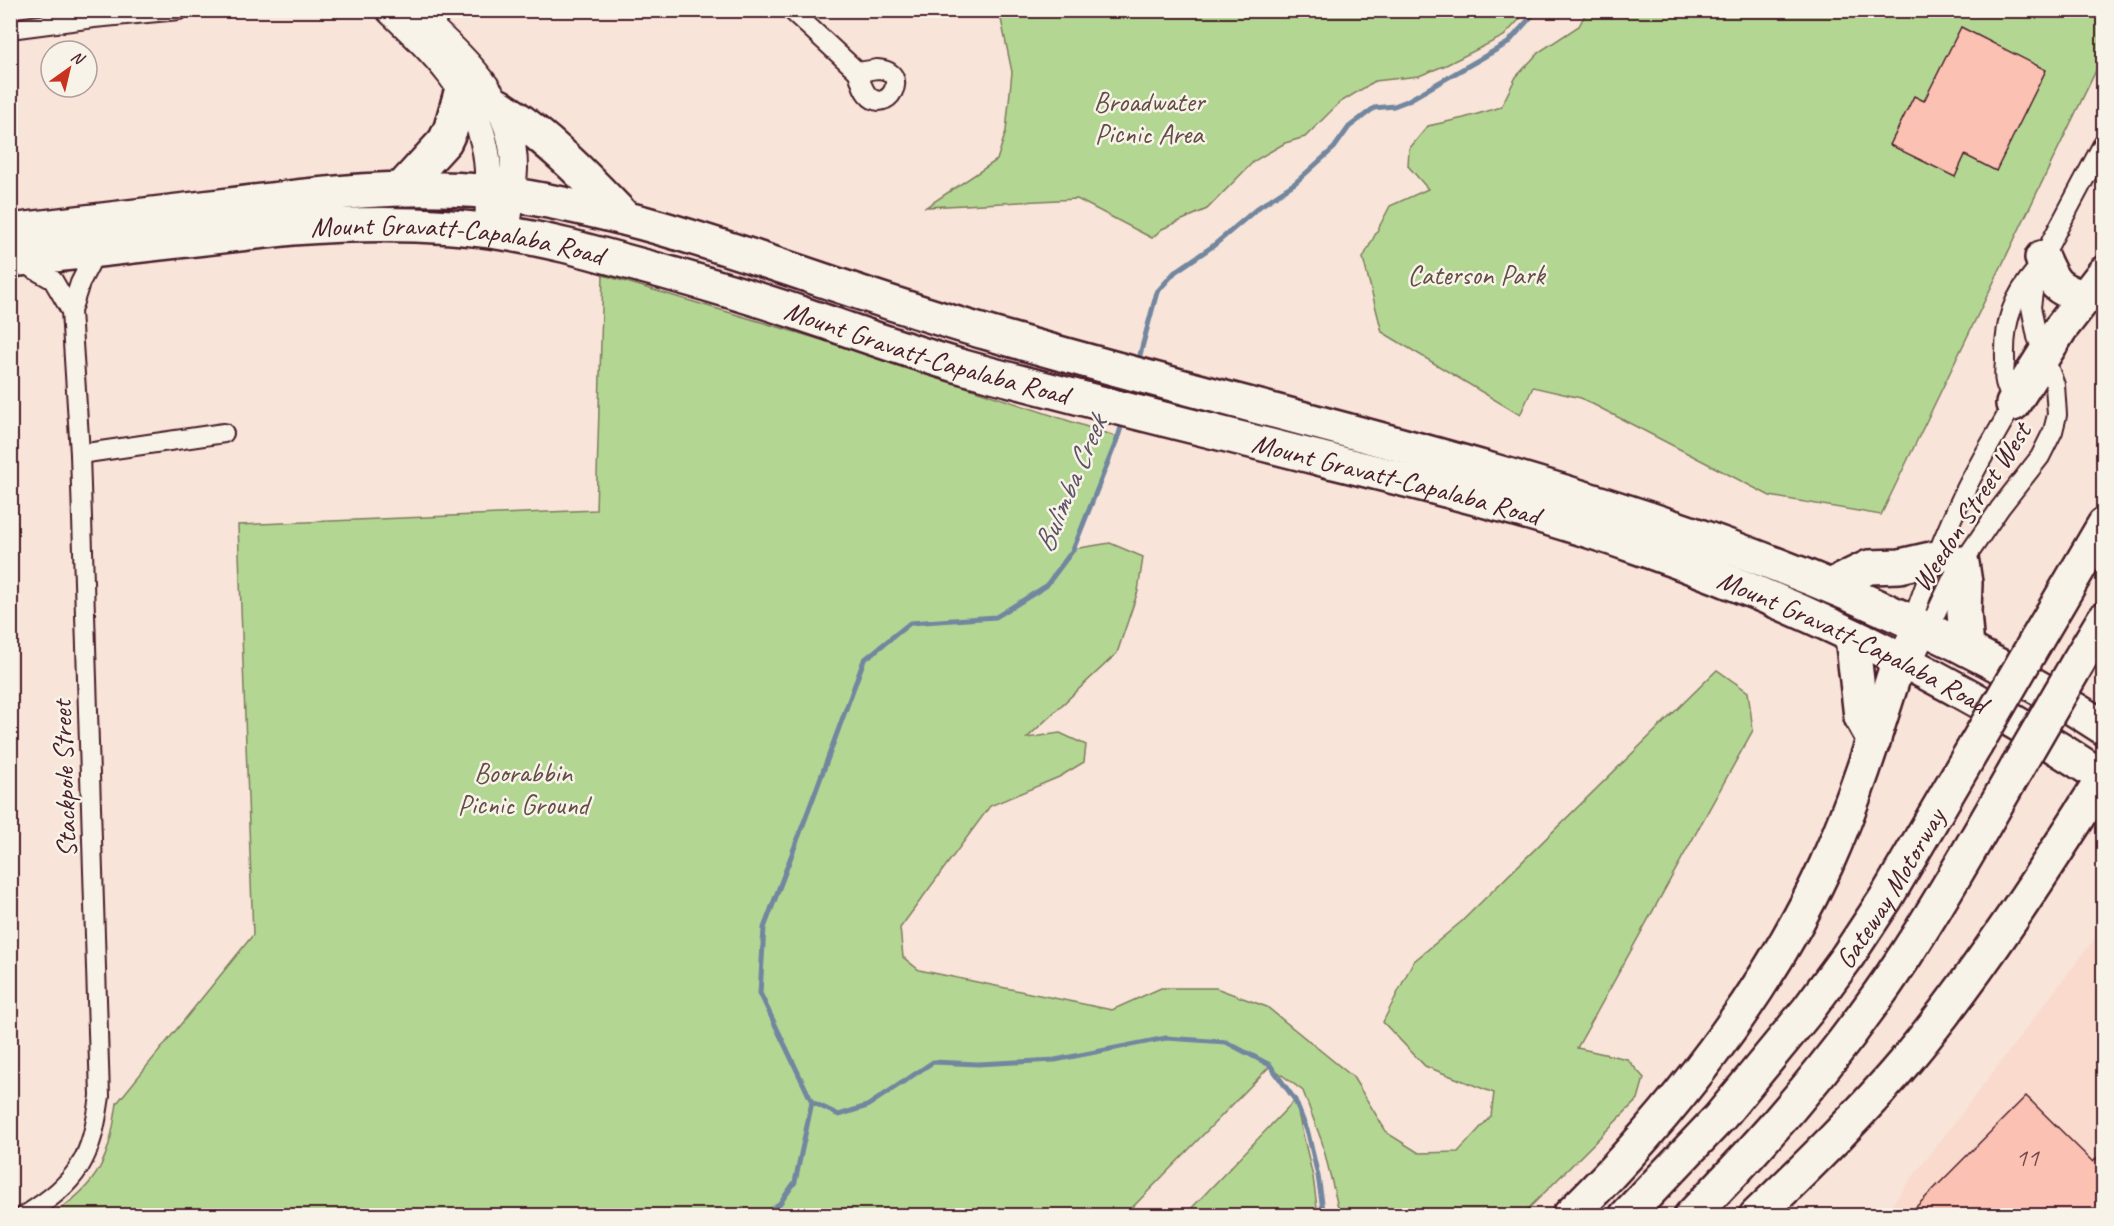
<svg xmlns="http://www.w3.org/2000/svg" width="2114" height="1226" viewBox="0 0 2114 1226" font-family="Caveat,sans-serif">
<rect width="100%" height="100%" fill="#f8e4d8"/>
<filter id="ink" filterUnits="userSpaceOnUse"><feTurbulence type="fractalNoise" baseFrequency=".0167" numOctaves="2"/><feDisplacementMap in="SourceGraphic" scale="12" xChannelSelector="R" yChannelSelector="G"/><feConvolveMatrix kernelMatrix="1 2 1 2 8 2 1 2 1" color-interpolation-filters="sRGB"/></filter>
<g filter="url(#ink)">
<path fill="#f9dacd" d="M2103 928V1215H1884Z"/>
<g fill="#b3d793" stroke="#7e7b5f" stroke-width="1.5">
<path d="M985 11H1527L1504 36 1446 65 1419 76 1375 81 1339 103 1305 137 1285 143 1254 161 1207 209 1162 229 1152 238 1077 199 926 207 997 160 1006 131 1012 72 1001 19Z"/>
<path d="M1587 11H2103V56L1881 515 1770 496 1581 398 1533 387 1520 415 1382 332 1363 258 1390 206 1428 189 1408 166 1409 149 1428 126 1464 118 1501 107 1516 77 1539 52 1579 26Z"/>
<path d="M603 275 832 343 1118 437 1073 549 1110 543 1143 557 1138 591 1117 653 1027 738 1060 733 1086 745 1084 762 1059 777 990 806 900 928 903 957 919 970 1112 1010 1161 988H1216L1267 1007 1353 1077 1387 1133 1419 1153 1458 1152 1491 1116 1494 1093 1425 1066 1383 1022 1413 962 1461 922 1717 670 1748 692 1753 730 1577 1048 1627 1059 1644 1078 1638 1099 1522 1215H1340L1322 1142 1303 1091 1270 1066 1125 1215H51C100 1184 109 1159 117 1103L253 935 238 525 596 510Z"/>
<path d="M1295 1100 1313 1177 1318 1215H1185Z"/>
</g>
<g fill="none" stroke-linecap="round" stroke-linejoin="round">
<g stroke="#72879f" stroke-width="5">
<path d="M1138 362 1157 292 1175 272 1213 246 1259 207 1295 183 1334 148 1349 127 1374 108 1394 106 1407 101 1508 43 1537 10"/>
<path d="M812 1102 839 1115 867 1106 933 1062 978 1064 1055 1060 1166 1038 1226 1042 1270 1065 1295 1100 1308 1133 1318 1176 1324 1216"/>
<path d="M763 1216 780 1203 795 1182 812 1102 760 993 764 928 815 793 864 660 910 623 996 617 1046 586 1073 550 1118 437 1123 421"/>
</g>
</g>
<g fill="#fbc1b2" stroke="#4a1f2b" stroke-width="1.5">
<path d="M1961 27 2046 70 1996 171 1965 155 1955 177 1890 145 1914 96 1924 101Z"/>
<path d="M2026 1096 2093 1162 2103 1151V1215H1908Z"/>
</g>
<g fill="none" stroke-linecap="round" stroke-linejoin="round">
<defs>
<g id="street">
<path d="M791 10 858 72"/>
<path d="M10 29 94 18 179 10"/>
<path d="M422 35 444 10"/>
<path d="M877 69C914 71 886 118 867 94 862 88 860 79 858 72Z"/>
<path d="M21 262 53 280 71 311"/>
<path d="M80 454 224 433"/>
<path d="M1899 659C1918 604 1937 549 1962 497 1977 465 1996 435 2013 404 2011 397 2007 390 2005 382 2003 375 2005 367 2005 359 2004 322 2012 298 2036 270L2104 142"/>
<path d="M1911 666 1953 577 2000 508 2040 457 2053 431 2057 415 2055 385 2037 337 2031 307 2036 270"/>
<path d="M24 1216C79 1181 91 1160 100 1096L80 454 71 311 80 283 97 250"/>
</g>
<g id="secondary">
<path d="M389 10C432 51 475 91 486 152 490 178 489 205 488 231"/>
<path d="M412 10C458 54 515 98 514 169 513 190 509 212 506 233"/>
</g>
<g id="highway">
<path d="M499 106C545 135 587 178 625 218"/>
<path d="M402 188 445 141 451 128 462 89"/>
<path d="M10 231C83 223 156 214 229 205 318 194 401 183 492 192 543 198 593 210 643 223 759 255 872 300 988 333 1238 406 1493 460 1738 550 1865 597 1990 653 2104 728"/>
<path d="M2042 258C2053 283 2056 289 2083 297"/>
<path id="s1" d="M10 260 292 228C362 223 433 222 503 233 544 239 584 250 624 261 692 279 760 299 826 322 872 338 917 354 963 367 1084 400 1205 429 1326 460 1431 486 1538 512 1640 548 1803 605 1960 683 2104 778"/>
<path d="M2013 404 2061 328 2104 273"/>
<path d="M1962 563 1965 583 1964 612 1967 649"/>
<path d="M1832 585 1869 567 1900 566 1935 558"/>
<path d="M1852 636 1861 717 1874 740"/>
<path d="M2036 641 2104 525"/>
<path d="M2077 664 2104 619"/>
<path d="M1569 1216C1669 1118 1768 992 1826 865 1856 798 1877 729 1899 659"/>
<path id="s2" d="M1626 1216 1720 1117 1808 1010 1847 957 1886 898 1975 746"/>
<path d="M1691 1216C1770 1136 1843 1050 1905 956 1945 895 1981 831 2017 768"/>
<path d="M1756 1216C1809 1165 1861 1114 1908 1058 1981 970 2043 873 2104 777"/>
</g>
</defs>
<use href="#street" stroke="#4a1f2b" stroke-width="22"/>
<use href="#secondary" stroke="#4a1f2b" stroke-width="30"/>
<use href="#highway" stroke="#4a1f2b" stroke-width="38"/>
<use href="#street" stroke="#f7f3e8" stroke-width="18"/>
<use href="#secondary" stroke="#f7f3e8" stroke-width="26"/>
<use href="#highway" stroke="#f7f3e8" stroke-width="33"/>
<defs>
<g id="highway-bridge">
<path d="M1975 746 2036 641"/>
<path d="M2017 768 2077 664"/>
</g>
</defs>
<use href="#highway-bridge" stroke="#4a1f2b" stroke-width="38" stroke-linecap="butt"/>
<use href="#highway-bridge" stroke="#f7f3e8" stroke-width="33"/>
</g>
</g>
<g text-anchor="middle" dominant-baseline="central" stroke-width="5" stroke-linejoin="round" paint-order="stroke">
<g font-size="26" fill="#76484d">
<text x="2027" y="1157">11</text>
</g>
<g font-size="28" fill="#644d45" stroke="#f7f3e8">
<text x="1149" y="101">Broadwater<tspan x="1149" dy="32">Picnic Area</tspan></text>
<text x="1476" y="274">Caterson Park</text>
<text x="523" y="772">Boorabbin<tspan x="523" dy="32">Picnic Ground</tspan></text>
</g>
<g font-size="28" fill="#4a1f2b" stroke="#f7f3e8">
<text stroke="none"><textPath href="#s1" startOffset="450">Mount Gravatt-Capalaba Road</textPath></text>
<text stroke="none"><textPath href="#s1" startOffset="936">Mount Gravatt-Capalaba Road</textPath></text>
<text stroke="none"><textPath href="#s1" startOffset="1422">Mount Gravatt-Capalaba Road</textPath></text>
<text transform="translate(1971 507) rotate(-57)">Weedon Street West</text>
<text stroke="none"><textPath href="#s1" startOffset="1908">Mount Gravatt-Capalaba Road</textPath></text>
<text transform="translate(64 779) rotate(-92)">Stackpole Street</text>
<text stroke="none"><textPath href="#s2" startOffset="422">Gateway Motorway</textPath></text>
</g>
<g font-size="30" font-style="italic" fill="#5e5365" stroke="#f7f3e8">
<text transform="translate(1070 484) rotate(-67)">Bulimba Creek</text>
</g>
</g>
<rect width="2114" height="1226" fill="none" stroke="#f7f3e8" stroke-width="36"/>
<rect x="18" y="18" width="2078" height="1190" fill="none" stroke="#4a1f2b" stroke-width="2" filter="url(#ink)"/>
<g transform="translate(69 69) rotate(34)"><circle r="28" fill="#f7f3e8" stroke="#b29e9c" stroke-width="1.5"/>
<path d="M0-4.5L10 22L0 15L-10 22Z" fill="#c8321e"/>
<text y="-9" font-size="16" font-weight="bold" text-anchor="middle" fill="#4a1f2b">N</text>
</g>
</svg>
